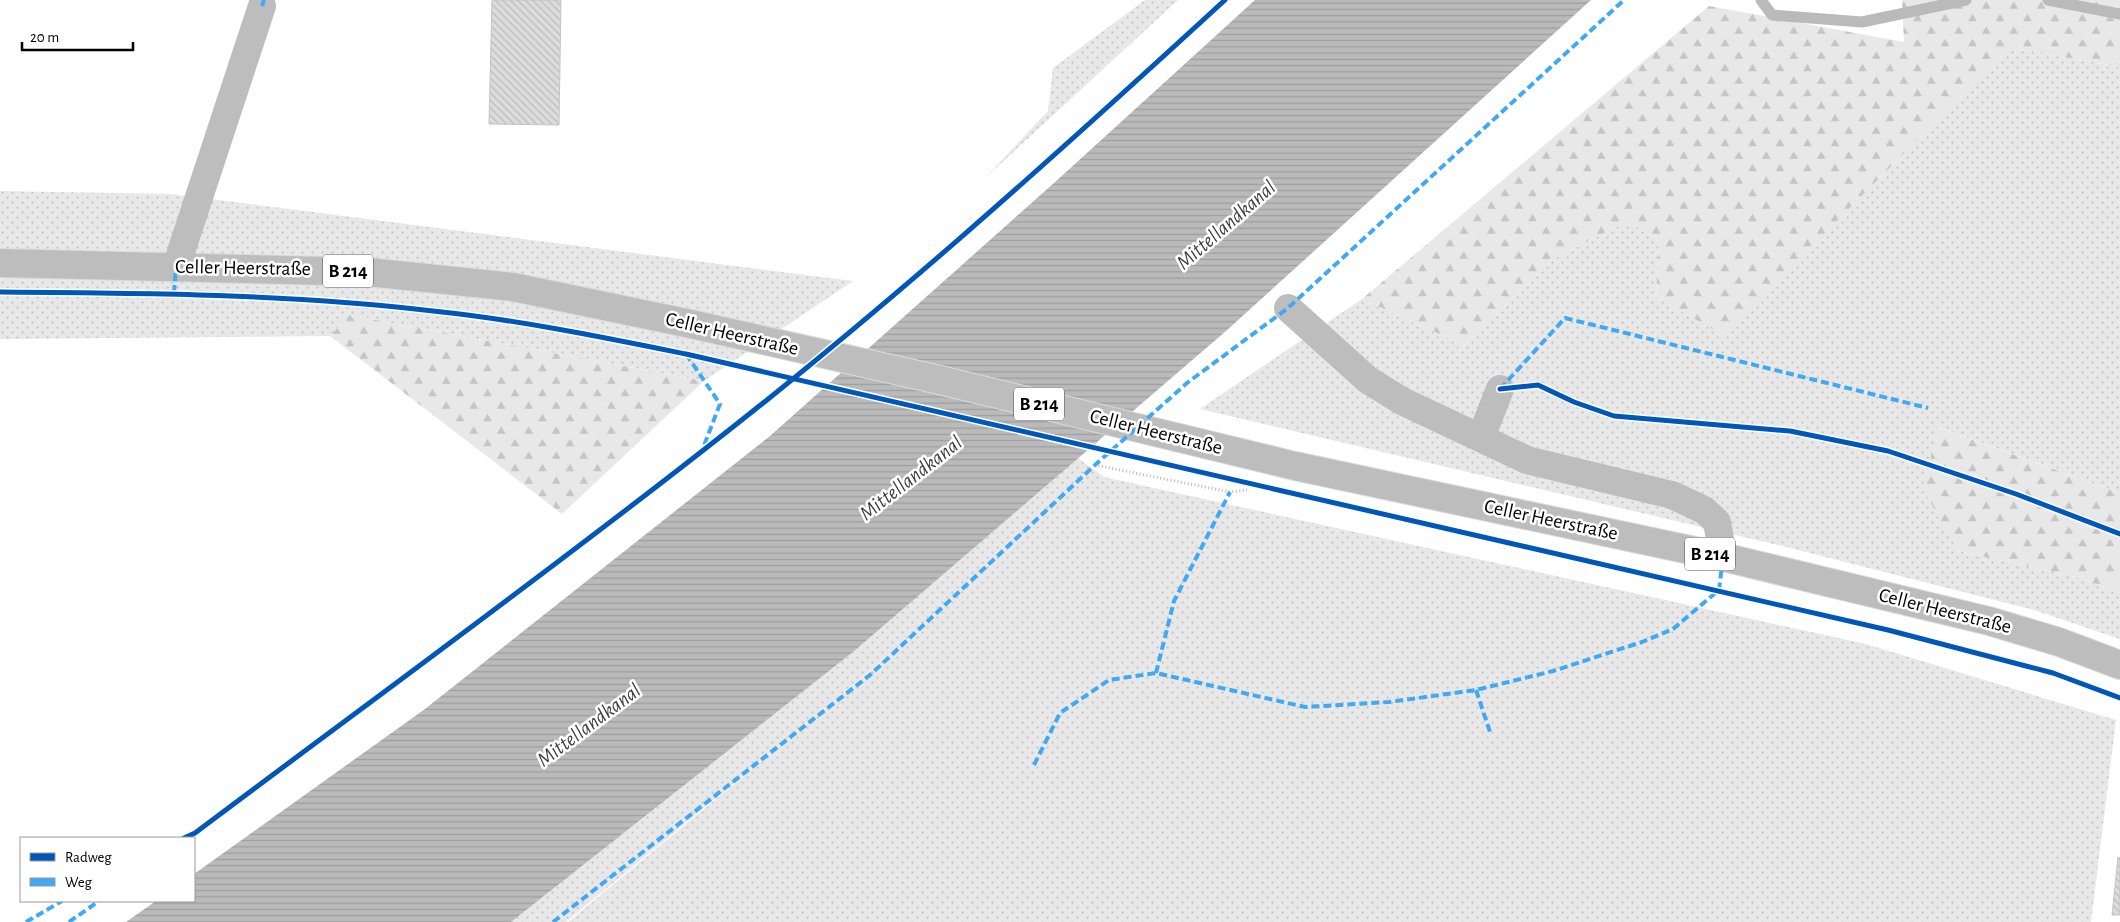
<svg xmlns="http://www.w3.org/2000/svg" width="2120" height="922" viewBox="0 0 2120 922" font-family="'Alegreya Sans',sans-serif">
<defs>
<pattern id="grass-dots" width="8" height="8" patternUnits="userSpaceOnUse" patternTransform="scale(1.25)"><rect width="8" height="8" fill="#e8e8e8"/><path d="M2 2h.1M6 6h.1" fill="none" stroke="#c5c5c5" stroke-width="1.8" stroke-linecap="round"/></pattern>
<pattern id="forest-firs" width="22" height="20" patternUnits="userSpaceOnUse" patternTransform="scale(1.25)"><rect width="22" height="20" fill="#e8e8e8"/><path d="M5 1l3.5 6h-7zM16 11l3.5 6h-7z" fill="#c5c5c5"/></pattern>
<pattern id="water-rules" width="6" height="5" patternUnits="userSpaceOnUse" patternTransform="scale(1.25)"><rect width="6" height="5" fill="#bababa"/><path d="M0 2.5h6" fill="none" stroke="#9e9e9e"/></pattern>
<pattern id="building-back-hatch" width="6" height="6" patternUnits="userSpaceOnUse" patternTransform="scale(1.25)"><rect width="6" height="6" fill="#dcdcdc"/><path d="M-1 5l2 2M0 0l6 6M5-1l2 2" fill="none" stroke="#bbb"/></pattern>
</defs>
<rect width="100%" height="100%" fill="#fff"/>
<g fill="url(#grass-dots)">
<path d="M1145 0H1178L984 179 1048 111 1053 68Z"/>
<path d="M2010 47 2120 67V493L1938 427 1958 551 2080 578 2120 593V639L2034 610 1782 546 1200 409 1362 299 1464 345 1555 258 1628 221 1659 241 1656 297 1723 334Z"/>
<path d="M0 191 171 194 853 281 704 381 349 315 330 336 0 339Z"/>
<path d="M1078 458 1104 477 1866 644 2116 720 2091 922H568L995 567 566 922H511L853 652Z"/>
</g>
<g fill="url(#forest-firs)">
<path d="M1902 0H2120V67L2010 47 1723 335 1656 297 1659 241 1628 221 1555 258 1464 345 1362 299 1709 6 1904 42Z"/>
<path d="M349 315 704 381 562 514 330 336Z"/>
<path d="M1937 427 2120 493V593L2080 578 1958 551 1924 491Z"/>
</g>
<path fill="url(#water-rules)" d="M1255 0H1591L1226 331 853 652 511 922H126L156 901H194V874L425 709 770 436 1054 183Z"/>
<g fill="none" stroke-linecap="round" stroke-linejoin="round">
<g stroke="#bababa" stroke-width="11">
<path d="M1761 0 1772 15 1862 22 1966 0"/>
<path d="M2048 0 2120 14"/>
</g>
</g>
<g fill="url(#building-back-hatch)" stroke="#c4c4c4">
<path d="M492 0H561L559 125 489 124Z"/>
<path d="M2118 857 2120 858V915H2112Z"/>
</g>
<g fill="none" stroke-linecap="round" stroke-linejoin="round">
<defs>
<path id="major" d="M0 263 368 272 513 287 691 324 944 381 1295 466 1723 557 1989 621 2059 642 2120 665"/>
</defs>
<use href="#major" stroke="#dbdbdb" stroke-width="30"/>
<path stroke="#b8b8b8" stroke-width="3" stroke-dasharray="1 2.5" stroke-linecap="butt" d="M1095 465 1230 492 1247 490"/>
<g stroke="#bdbdbd" stroke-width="28">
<path d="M176 267 262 6"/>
<path d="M1288 308 1368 380 1402 401 1527 460 1672 495 1704 510 1717 522 1723 557"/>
<path d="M1481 437 1500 389"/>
</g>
<use href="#major" stroke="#bdbdbd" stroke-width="28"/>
<g stroke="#3fa9f5" stroke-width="4" stroke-dasharray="8 4" stroke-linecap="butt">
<path d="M262 6 264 0"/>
<path d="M174 293 176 267"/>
<path d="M686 354 720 404 703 448"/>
<path d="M1500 389 1565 318 1928 408"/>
<path d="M1156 673 1174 601 1230 492"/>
<path d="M1476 690 1491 735"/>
<path d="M1034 765 1060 713 1109 680 1156 673 1305 707 1389 702 1476 690 1553 671 1642 642 1673 629 1719 590 1723 557"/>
<path d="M26 922 62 901"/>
<path d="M69 922 99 901"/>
<path d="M553 922 870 675 1095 465 1187 383 1288 308 1624 0"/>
</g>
<defs>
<g id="cycleway">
<path d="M0 292C144 293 290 294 433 311 519 320 602 337 686 354L1888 630 2053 673 2120 698"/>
<path d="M1500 389 1538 385 1574 402 1614 416 1790 431 1888 451 2016 494 2120 534"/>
<path d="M184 838 195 833C364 706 535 582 701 452 883 311 1055 156 1225 0"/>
</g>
</defs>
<use href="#cycleway" stroke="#fff" stroke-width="8"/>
<use href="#cycleway" stroke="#0057b8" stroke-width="5"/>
</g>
<g text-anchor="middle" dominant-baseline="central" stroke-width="5" stroke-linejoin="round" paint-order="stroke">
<g fill="#fff" stroke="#4c4c4c" stroke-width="1">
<rect x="323" y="254.5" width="50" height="33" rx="4"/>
<rect x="1014" y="387.5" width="50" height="33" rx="4"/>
<rect x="1685" y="537.5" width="50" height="33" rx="4"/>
</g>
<g font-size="19" font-weight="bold" fill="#000">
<text x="348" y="271">B 214</text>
<text x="1039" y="404">B 214</text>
<text x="1710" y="554">B 214</text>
</g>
<g font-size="20" fill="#000" stroke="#fff">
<text transform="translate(243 268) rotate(1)">Celler Heerstraße</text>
<text transform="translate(732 334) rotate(13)">Celler Heerstraße</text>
<text transform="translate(1156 432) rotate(14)">Celler Heerstraße</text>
<text transform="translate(1551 520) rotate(12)">Celler Heerstraße</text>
<text transform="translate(1945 611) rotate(14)">Celler Heerstraße</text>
</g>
<g font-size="21" font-style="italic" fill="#3e3e3e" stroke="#fff">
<text transform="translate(1226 225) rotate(-41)">Mittellandkanal</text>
<text transform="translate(911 478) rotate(-38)">Mittellandkanal</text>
<text transform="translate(589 725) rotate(-37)">Mittellandkanal</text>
</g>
</g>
<rect x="20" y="837" width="175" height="65" fill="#ffffff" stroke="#999999"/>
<rect x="30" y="853" width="25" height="8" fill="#0057b8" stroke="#999999"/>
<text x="65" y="862" font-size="15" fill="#000000">Radweg</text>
<rect x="30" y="878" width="25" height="8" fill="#3fa9f5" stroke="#999999"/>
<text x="65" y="887" font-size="15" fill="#000000">Weg</text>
<path d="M22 42v8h111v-8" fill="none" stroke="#000000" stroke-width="2.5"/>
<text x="30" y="42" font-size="15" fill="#000000" stroke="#ffffff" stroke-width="4" paint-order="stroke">20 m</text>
</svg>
